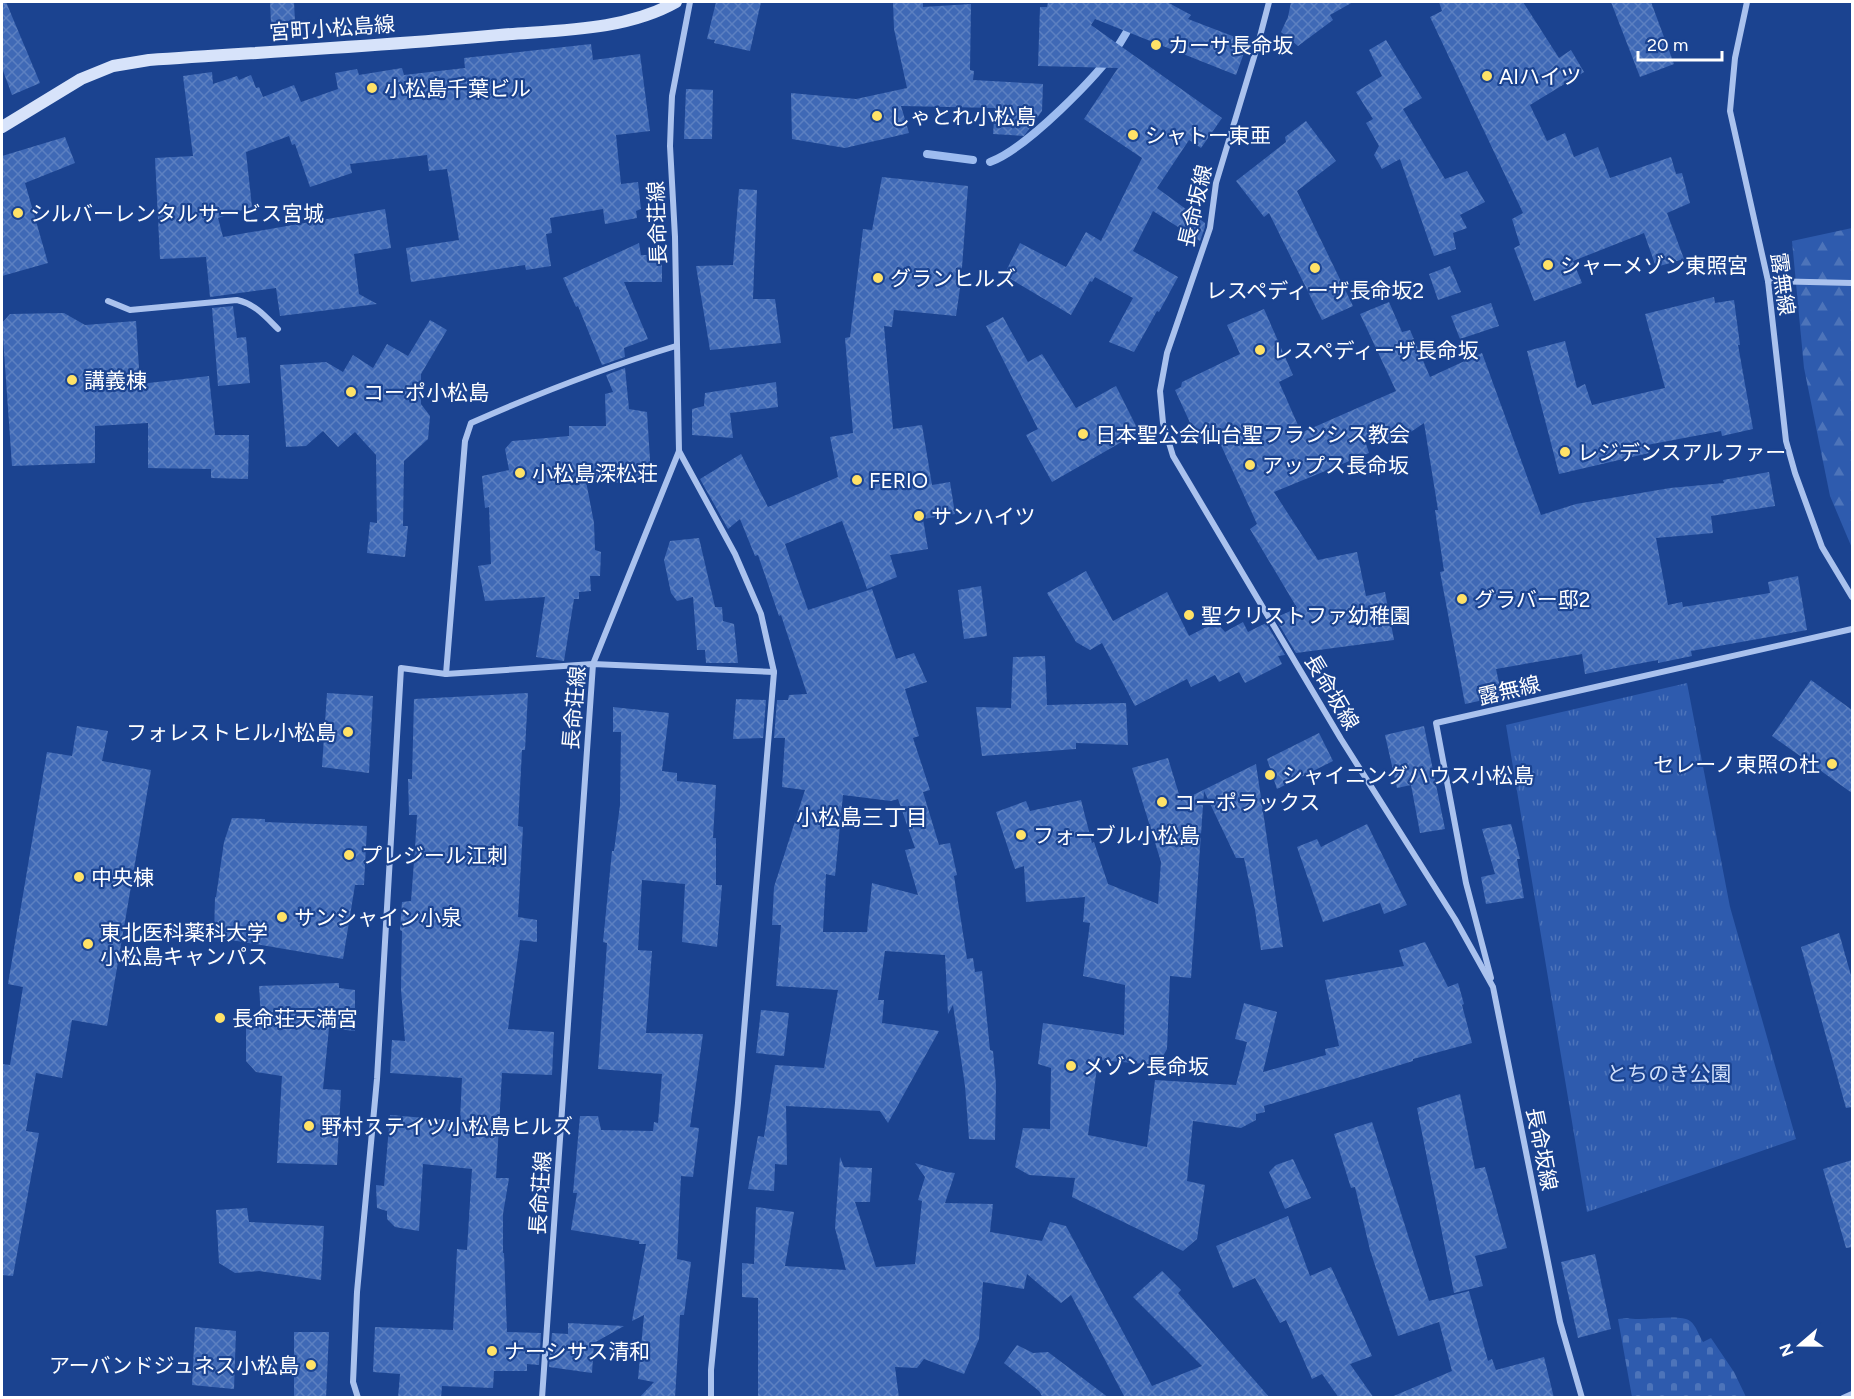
<svg xmlns="http://www.w3.org/2000/svg" width="1854" height="1399" viewBox="0 0 1854 1399" font-family="Figtree,'Noto Sans JP',sans-serif">
<defs>
<pattern id="forest-firs" width="22" height="20" patternUnits="userSpaceOnUse" patternTransform="scale(1.5)"><rect width="22" height="20" fill="#2e5bae"/><path d="M5 1l3.5 6h-7zM16 11l3.5 6h-7z" fill="#4d74ba"/></pattern>
<pattern id="cemetery-stones" width="16" height="16" patternUnits="userSpaceOnUse" patternTransform="scale(1.5)"><rect width="16" height="16" fill="#2e5bae"/><path d="M2 7V4a2 2 0 0 1 4 0v3zM10 15v-3a2 2 0 0 1 4 0v3z" fill="#4d74ba"/></pattern>
<pattern id="park-tufts" width="24" height="20" patternUnits="userSpaceOnUse" patternTransform="scale(1.5)"><rect width="24" height="20" fill="#2e5bae"/><path d="M3 7l-1-3M5 7V3M7 7l1-3M15 17l-1-3M17 17v-4M19 17l1-3" fill="none" stroke="#4d74ba"/></pattern>
<pattern id="building-cross-hatch" width="8" height="8" patternUnits="userSpaceOnUse" patternTransform="scale(1.5)"><rect width="8" height="8" fill="#3f69b6"/><path d="M0 0l8 8M0 8l8-8" fill="none" stroke="#5c80c1"/></pattern>
</defs>
<rect width="100%" height="100%" fill="#1b4390"/>
<path fill="url(#forest-firs)" d="M1852 228V548L1830 496 1804 368 1792 241Z"/>
<path fill="url(#cemetery-stones)" d="M1627 1318C1643 1322 1679 1313 1690 1321 1696 1325 1699 1336 1703 1342L1711 1338 1734 1372 1746 1397H1632L1618 1319Z"/>
<path fill="url(#park-tufts)" d="M1687 683 1730 907 1796 1139 1587 1212 1506 725Z"/>
<g fill="none" stroke-linecap="round" stroke-linejoin="round">
<g stroke="#9dbcf0" stroke-width="8">
<path d="M927 154 973 160"/>
<path d="M990 162C1026 149 1098 76 1120 43 1124 37 1128 30 1131 23"/>
</g>
</g>
<g fill="url(#building-cross-hatch)" fill-rule="evenodd">
<path d="M2 2H6L40 83 12 95 2 68Z"/>
<path d="M270 2H294L295 22 271 23Z"/>
<path d="M716 2H761L750 51 714 43 715 40 707 39Z"/>
<path d="M893 2H923V7L971 4 970 70 974 71 973 80 1043 84 1042 111 1024 136 993 134 995 108 901 106 909 133 845 148 792 139 791 93 856 99 907 88 894 29Z"/>
<path d="M1048 2H1167L1191 15 1188 19 1248 42 1236 75 1095 19 1091 25 1222 118 1201 148 1189 140 1157 188 1205 223V227L1200 241 1153 211 1133 251 1178 277 1159 312 1157 311 1134 352 1109 342 1133 298 1095 277 1092 282 1090 281 1071 315 1004 275 1020 243 1066 267 1086 232 1101 241 1142 158 1084 119 1118 68 1038 66 1040 7H1047Z"/>
<path d="M1291 2H1353L1330 15 1333 20 1298 46 1281 32 1288 17Z"/>
<path d="M1439 2H1523L1559 58 1571 50 1584 72 1530 105 1547 141 1565 133 1574 157 1598 147 1610 178 1671 157 1676 174 1682 173 1690 203 1667 213 1684 259 1656 267 1644 233 1573 261 1582 283 1534 301 1514 248 1520 245 1512 219 1523 213 1430 17 1442 11Z"/>
<path d="M1611 2H1651L1674 64 1640 77Z"/>
<path d="M1386 40 1422 98 1403 109 1445 179 1467 171 1485 202 1460 215 1467 228 1453 233 1456 249 1434 256 1400 159 1382 169 1374 155 1379 146 1366 123 1373 119 1356 92 1382 76 1369 50Z"/>
<path d="M591 44 593 60 640 54 650 131 616 135 621 184 638 182 641 209 636 211 637 218 605 224 603 209 550 218 552 233 546 234 551 266 526 270 525 265 411 282 406 248 459 240 447 169 429 171 427 155 350 164 352 173 310 187 295 144 292 145 289 136 246 152 252 207 218 218 223 237 385 209 391 248 354 254 359 294 377 304 280 316 276 288 210 297 206 257 160 259 155 158 193 156 183 76 212 72 213 84 237 76 239 80 251 75 256 88 259 87 263 97 294 85 301 102 338 89 335 73 357 69 359 75 402 68 404 75 465 68 464 58Z"/>
<path d="M686 89 713 90 712 139H684Z"/>
<path d="M1306 121 1336 161 1297 191 1353 306 1322 320 1269 213 1264 217 1236 181 1286 142 1285 137Z"/>
<path d="M65 137 75 163 25 183 48 263 2 276V156Z"/>
<path d="M882 177 968 186 961 281 956 316 894 310 892 327 884 326 893 429 922 425 932 485 950 482 955 514 923 519 928 549 890 555 897 577 867 589 842 521 785 544 808 610 872 589 896 659 914 653 927 682 905 689 919 736 913 738 930 790 923 792 939 845 950 843 957 875 954 876 967 959 973 958 975 972 982 971 990 1050 993 1051 996 1085 995 1140 969 1139 965 1086 953 1005 948 1014 945 955 885 951 878 1000H884L882 1023 939 1031 888 1123 880 1111 786 1106 787 1165 775 1164 774 1191 748 1189 758 1136 764 1137 775 1065 824 1068 838 990 776 986 781 925H772L774 887 805 790 782 787 785 738H774L777 700H788L789 695 807 694 781 615 779 616 758 555 755 556 740 519 728 529 700 479 741 454 768 507 838 477 830 437 853 433 845 338 850 337 863 229 872 230ZM843 795 891 801 898 799 915 848 905 850 918 895 872 883 867 932H823L826 874 835 876Z"/>
<path d="M739 189 757 190 753 299H775L781 343 710 350 696 266 733 265Z"/>
<path d="M639 243 641 255H662V282H624L648 339 624 348 625 357 602 365 578 306 576 307 563 278Z"/>
<path d="M1450 266 1461 292 1438 300 1429 274Z"/>
<path d="M1714 297 1715 303 1734 300 1740 345H1738L1753 429 1722 436 1721 431 1647 445 1649 453 1559 474 1527 351 1565 341 1577 388 1585 384 1592 405 1660 389 1665 388 1645 314Z"/>
<path d="M1389 302 1402 332 1410 330 1430 377 1482 353 1541 515 1576 504 1670 488 1724 483 1723 480 1769 472 1775 506 1711 516 1713 533 1656 538 1668 605 1682 602 1683 607 1770 593 1768 582 1798 576 1807 630 1691 651 1692 656 1658 663V660L1585 674 1582 654 1496 669 1502 696 1465 704 1440 572 1444 571 1435 510H1438L1424 423 1399 440 1365 441 1369 453 1274 492 1318 560 1357 552 1366 596 1385 592 1394 640 1296 653 1275 618 1297 608 1250 529 1257 524 1215 432 1198 440 1175 390 1181 387 1182 382 1240 354 1227 325 1264 309 1293 375 1279 382 1301 432H1303L1396 391 1360 314Z"/>
<path d="M1491 303 1499 326 1460 339 1451 316Z"/>
<path d="M233 306 237 338 246 337 250 383 218 386 212 308Z"/>
<path d="M64 313 85 325 136 321 140 384 209 376 215 435H249L248 479 211 478V469L148 468V423L95 426V463L12 466 2 323 10 314Z"/>
<path d="M1003 317 1028 362 1042 354 1076 408 1116 386 1139 432 1052 482 1026 435 1038 429 986 326Z"/>
<path d="M430 320 447 330 421 374V404L430 416 428 439 404 461 403 526H408L405 557 367 553 370 522 377 523 376 455 355 432 338 447 323 431 306 446 286 447 280 365 326 362 343 372 353 355 373 368 387 344 408 356Z"/>
<path d="M625 368 629 409 647 412 651 476 627 478 624 483 586 481 594 523 595 550 601 552 600 576H590L591 591 579 592V599H574L564 661 536 657 545 597 485 601 478 566 491 564 489 507 485 508 482 476 509 470 505 449 512 441 569 436V426H606L605 394 613 392 606 375Z"/>
<path d="M776 382 778 407 730 413 733 438 692 435V409L704 406 705 393Z"/>
<path d="M699 538 715 607H722L723 621 734 624 738 663H706L705 650H697L693 597 677 601 671 593 664 560 670 541Z"/>
<path d="M1086 571 1113 621 1167 592 1189 636 1216 622 1225 632 1243 622 1248 632 1266 623 1285 655 1278 656 1282 664 1245 683 1239 672 1219 682 1215 675 1191 687 1187 679 1135 706 1102 643 1090 650 1076 642 1047 593Z"/>
<path d="M981 586 987 636 964 639 958 590Z"/>
<path d="M1045 656 1047 705 1126 703 1128 745 1076 743V749L982 756 976 707 1011 708 1013 657Z"/>
<path d="M1811 680 1852 710V793L1772 736Z"/>
<path d="M327 693 373 696 369 773 322 767Z"/>
<path d="M528 693 525 750H522L518 826 523 827 518 917 537 920V942L520 940 508 1029 554 1032 552 1075 502 1073 496 1178H509L503 1214V1253H504L507 1332 541 1333 539 1365 527 1364V1371H494L493 1388 442 1386 441 1398H398L400 1374 373 1372 375 1327 453 1330 457 1249 467 1250 472 1169 423 1164 419 1231 395 1227 387 1219V1211L377 1208 376 1185 384 1186 390 1115 460 1121 462 1078 390 1073 392 1040 405 1041 401 989 402 931 400 930 402 902 411 901 415 848 417 815H409L408 779H412L414 699Z"/>
<path d="M736 699 766 700 763 738 733 739Z"/>
<path d="M613 707 669 713 662 771 677 773V781L716 785 713 838H716V885H722L717 947 682 942 685 884 642 880 638 950 652 951 646 1033 703 1034 690 1127 699 1128 693 1177 681 1176 677 1259 691 1262 684 1315H680L675 1398H639L654 1382 638 1379 644 1315 632 1321 646 1244H639V1241L571 1230 577 1193H573L580 1116H598L601 1130 653 1131 654 1122 658 1123 662 1074 598 1069 607 943 603 942 612 851H614L620 805 621 732H613Z"/>
<path d="M77 726 108 731 102 761 151 770 107 1026 72 1020 62 1078 36 1073 26 1131 39 1133 13 1276 2 1275V1064L10 1065 23 987 8 984 47 752 72 756Z"/>
<path d="M1424 726 1445 829 1420 833 1411 785 1397 788 1385 735Z"/>
<path d="M1319 733 1333 761 1277 789 1267 759Z"/>
<path d="M1168 758 1181 801 1256 764 1283 947 1261 950 1255 910 1244 858H1236L1204 791 1191 978 1170 976 1167 1049 1158 1065 1098 1060 1088 1135 1147 1147 1155 1080 1236 1085 1247 1042 1235 1039 1244 1003 1277 1012 1263 1072 1326 1055 1325 1049 1339 1046 1325 980 1404 966 1399 950 1425 942 1448 987 1458 983 1464 1004 1462 1005 1472 1043 1413 1059V1061L1264 1106 1265 1112 1256 1114V1120L1241 1128 1193 1121 1187 1181 1205 1185 1197 1239 1183 1251 1072 1197 1075 1178 1029 1175 1015 1167 1023 1128 1050 1129 1051 1068 1038 1064 1043 1023 1124 1035 1125 985 1083 976 1090 923 1083 922 1085 897 1026 902 1024 866 1015 869 996 812 1026 801 1030 811 1081 800 1092 843 1094 842 1108 884 1158 904 1161 862 1132 768Z"/>
<path d="M232 818 265 819V822L367 826 364 885H355L343 959 214 937 215 897H216L224 842Z"/>
<path d="M1367 824 1407 905 1384 914 1380 903 1323 922 1297 847 1317 839 1321 847Z"/>
<path d="M1511 824 1520 859H1517L1524 898 1486 904 1481 877 1495 874 1482 829Z"/>
<path d="M1839 933 1852 979V1107L1846 1108 1801 947Z"/>
<path d="M339 983V988L355 990V1031L329 1028 323 1089 341 1090 337 1165 277 1163 282 1076 256 1072 246 1061V1016L261 1017 259 986Z"/>
<path d="M761 1010 789 1013 784 1056 756 1053Z"/>
<path d="M1460 1094 1475 1169 1485 1167 1507 1248 1475 1256 1483 1286 1454 1293 1417 1108Z"/>
<path d="M1372 1122 1429 1301 1469 1291 1488 1361 1492 1359 1496 1370 1544 1357 1554 1398H1389L1452 1371 1439 1322 1398 1336 1370 1250 1355 1187 1351 1188 1334 1134Z"/>
<path d="M840 1157 844 1167 872 1168 870 1202H855L876 1267 915 1264 922 1201 918 1200 925 1177 915 1163 946 1172 955 1173 945 1203 993 1204 990 1232 1042 1241 1050 1222 1066 1226 1152 1386 1202 1366 1133 1297 1162 1271 1181 1290 1178 1293 1270 1398H1125L1071 1295 1061 1303 1027 1274 1024 1289 983 1282 979 1339 964 1374 924 1359 917 1368 895 1367 899 1398H758V1298L742 1297V1263L754 1264 756 1207 794 1212 785 1266 846 1270 835 1228Z"/>
<path d="M1293 1159 1311 1198 1285 1209 1269 1172 1276 1165Z"/>
<path d="M1852 1160V1247L1846 1248 1823 1169Z"/>
<path d="M247 1208 249 1222 324 1226 321 1280 259 1271 235 1273 219 1263 216 1210Z"/>
<path d="M1288 1216 1310 1276 1331 1267 1372 1356 1350 1364 1374 1398H1339L1322 1374 1312 1379 1286 1320 1280 1323 1255 1278 1233 1288 1216 1246Z"/>
<path d="M1595 1254 1611 1329 1578 1338 1561 1262Z"/>
<path d="M568 1323 624 1326 594 1343 592 1373 549 1367 552 1333 568 1334Z"/>
<path d="M195 1327 236 1331 234 1389 192 1385Z"/>
<path d="M294 1332H329L326 1398 294 1397Z"/>
<path d="M1017 1345 1033 1353 1048 1352 1109 1398H1043L1039 1391 1004 1363Z"/>
</g>
<g fill="none" stroke-linecap="round" stroke-linejoin="round">
<g stroke="#aac2ee" stroke-width="6">
<path d="M1269 2 1258 44 1216 183 1210 228 1167 353 1160 391 1163 423 1173 456 1341 739 1455 919 1493 987 1560 1322 1582 1398"/>
<path d="M1747 2 1735 58 1730 111 1768 281 1786 441 1795 473 1822 547 1852 597"/>
<path d="M1768 281 1852 283"/>
<path d="M108 301 130 310 237 300C255 304 265 316 278 329"/>
<path d="M679 451 735 554 761 614 774 672 738 1103 711 1370V1398"/>
<path d="M446 674 465 441 471 423C539 393 606 367 676 346"/>
<path d="M1491 978 1466 883 1436 723 1852 629"/>
<path d="M358 1398 353 1382 357 1292 377 1079 401 668 446 674 593 664 774 672"/>
<path d="M542 1398 593 664 679 451 675 237 670 146 671 118 672 96 690 2"/>
<path d="M1843 1398 1852 1394"/>
</g>
<path stroke="#d7e3fa" stroke-width="12" d="M2 127 81 79 113 66 149 60C265 52 382 46 499 35 557 30 625 31 676 2"/>
</g>
<g fill="#ffe267" stroke="#1b4390" stroke-width="2">
<circle cx="1156" cy="45" r="6"/>
<circle cx="1487" cy="76" r="6"/>
<circle cx="372" cy="88" r="6"/>
<circle cx="877" cy="116" r="6"/>
<circle cx="1133" cy="135" r="6"/>
<circle cx="18" cy="213" r="6"/>
<circle cx="1548" cy="265" r="6"/>
<circle cx="1315" cy="268" r="6"/>
<circle cx="878" cy="278" r="6"/>
<circle cx="1260" cy="350" r="6"/>
<circle cx="72" cy="380" r="6"/>
<circle cx="351" cy="392" r="6"/>
<circle cx="1083" cy="434" r="6"/>
<circle cx="1565" cy="452" r="6"/>
<circle cx="1250" cy="465" r="6"/>
<circle cx="520" cy="473" r="6"/>
<circle cx="857" cy="480" r="6"/>
<circle cx="919" cy="516" r="6"/>
<circle cx="1462" cy="599" r="6"/>
<circle cx="1189" cy="615" r="6"/>
<circle cx="348" cy="732" r="6"/>
<circle cx="1832" cy="764" r="6"/>
<circle cx="1270" cy="775" r="6"/>
<circle cx="1162" cy="802" r="6"/>
<circle cx="1021" cy="835" r="6"/>
<circle cx="349" cy="855" r="6"/>
<circle cx="79" cy="877" r="6"/>
<circle cx="282" cy="917" r="6"/>
<circle cx="88" cy="944" r="6"/>
<circle cx="220" cy="1018" r="6"/>
<circle cx="1071" cy="1066" r="6"/>
<circle cx="309" cy="1126" r="6"/>
<circle cx="492" cy="1351" r="6"/>
<circle cx="311" cy="1365" r="6"/>
</g>
<g text-anchor="middle" dominant-baseline="central" stroke-width="4.5" stroke-linejoin="round" paint-order="stroke">
<g font-size="21" fill="#fff" stroke="#1b4390">
<text transform="translate(332 28) rotate(-4)">宮町小松島線</text>
<text transform="translate(1195 206) rotate(-77)">長命坂線</text>
<text transform="translate(657 223) rotate(-92)">長命荘線</text>
<text transform="translate(1783 284) rotate(82)">露無線</text>
<text transform="translate(1509 690) rotate(-13)">露無線</text>
<text transform="translate(1332 692) rotate(59)">長命坂線</text>
<text transform="translate(574 708) rotate(-85)">長命荘線</text>
<text transform="translate(1542 1149) rotate(79)">長命坂線</text>
<text transform="translate(540 1193) rotate(-86)">長命荘線</text>
</g>
<g font-size="21" fill="#fff" stroke="#1b4390" text-anchor="start">
<text x="1168" y="45">カーサ長命坂</text>
<text x="1499" y="76">AIハイツ</text>
<text x="384" y="88">小松島千葉ビル</text>
<text x="889" y="116">しゃとれ小松島</text>
<text x="1145" y="135">シャトー東亜</text>
<text x="30" y="213">シルバーレンタルサービス宮城</text>
<text x="1560" y="265">シャーメゾン東照宮</text>
<text x="890" y="278">グランヒルズ</text>
<text x="1315" y="290" text-anchor="middle">レスペディーザ長命坂2</text>
<text x="1272" y="350">レスペディーザ長命坂</text>
<text x="84" y="380">講義棟</text>
<text x="363" y="392">コーポ小松島</text>
<text x="1095" y="434">日本聖公会仙台聖フランシス教会</text>
<text x="1577" y="452">レジデンスアルファー</text>
<text x="1262" y="465">アップス長命坂</text>
<text x="532" y="473">小松島深松荘</text>
<text x="869" y="480">FERIO</text>
<text x="931" y="516">サンハイツ</text>
<text x="1474" y="599">グラバー邸2</text>
<text x="1201" y="615">聖クリストファ幼稚園</text>
<text x="336" y="732" text-anchor="end">フォレストヒル小松島</text>
<text x="1820" y="764" text-anchor="end">セレーノ東照の杜</text>
<text x="1282" y="775">シャイニングハウス小松島</text>
<text x="1174" y="802">コーポラックス</text>
<text x="1033" y="835">フォーブル小松島</text>
<text x="361" y="855">プレジール江刺</text>
<text x="91" y="877">中央棟</text>
<text x="294" y="917">サンシャイン小泉</text>
<text x="100" y="932">東北医科薬科大学<tspan x="100" dy="24">小松島キャンパス</tspan></text>
<text x="232" y="1018">長命荘天満宮</text>
<text x="1083" y="1066">メゾン長命坂</text>
<text x="321" y="1126">野村ステイツ小松島ヒルズ</text>
<text x="504" y="1351">ナーシサス清和</text>
<text x="299" y="1365" text-anchor="end">アーバンドジュネス小松島</text>
</g>
<g font-size="21" fill="#d0dffa" stroke="#1b4390">
<text x="1669" y="1073">とちのき公園</text>
</g>
<g font-size="22" fill="#fff" stroke="#1b4390">
<text x="862" y="817">小松島三丁目</text>
</g>
</g>
<rect width="1854" height="1399" fill="none" stroke="#ffffff" stroke-width="6"/>
<g transform="translate(1800 1345) rotate(250)" stroke="#1b4390" stroke-width="4.5" paint-order="stroke">
<path d="M0-4.5L10 22L0 15L-10 22Z" fill="#ffffff"/>
<text y="-9" font-size="16" font-weight="bold" text-anchor="middle" fill="#ffffff">N</text>
</g>
<path d="M1638 51v9h84v-9" fill="none" stroke="#ffffff" stroke-width="3"/>
<text x="1647" y="51" font-size="18" fill="#ffffff" stroke="#1b4390" stroke-width="4.5" paint-order="stroke">20 m</text>
</svg>
